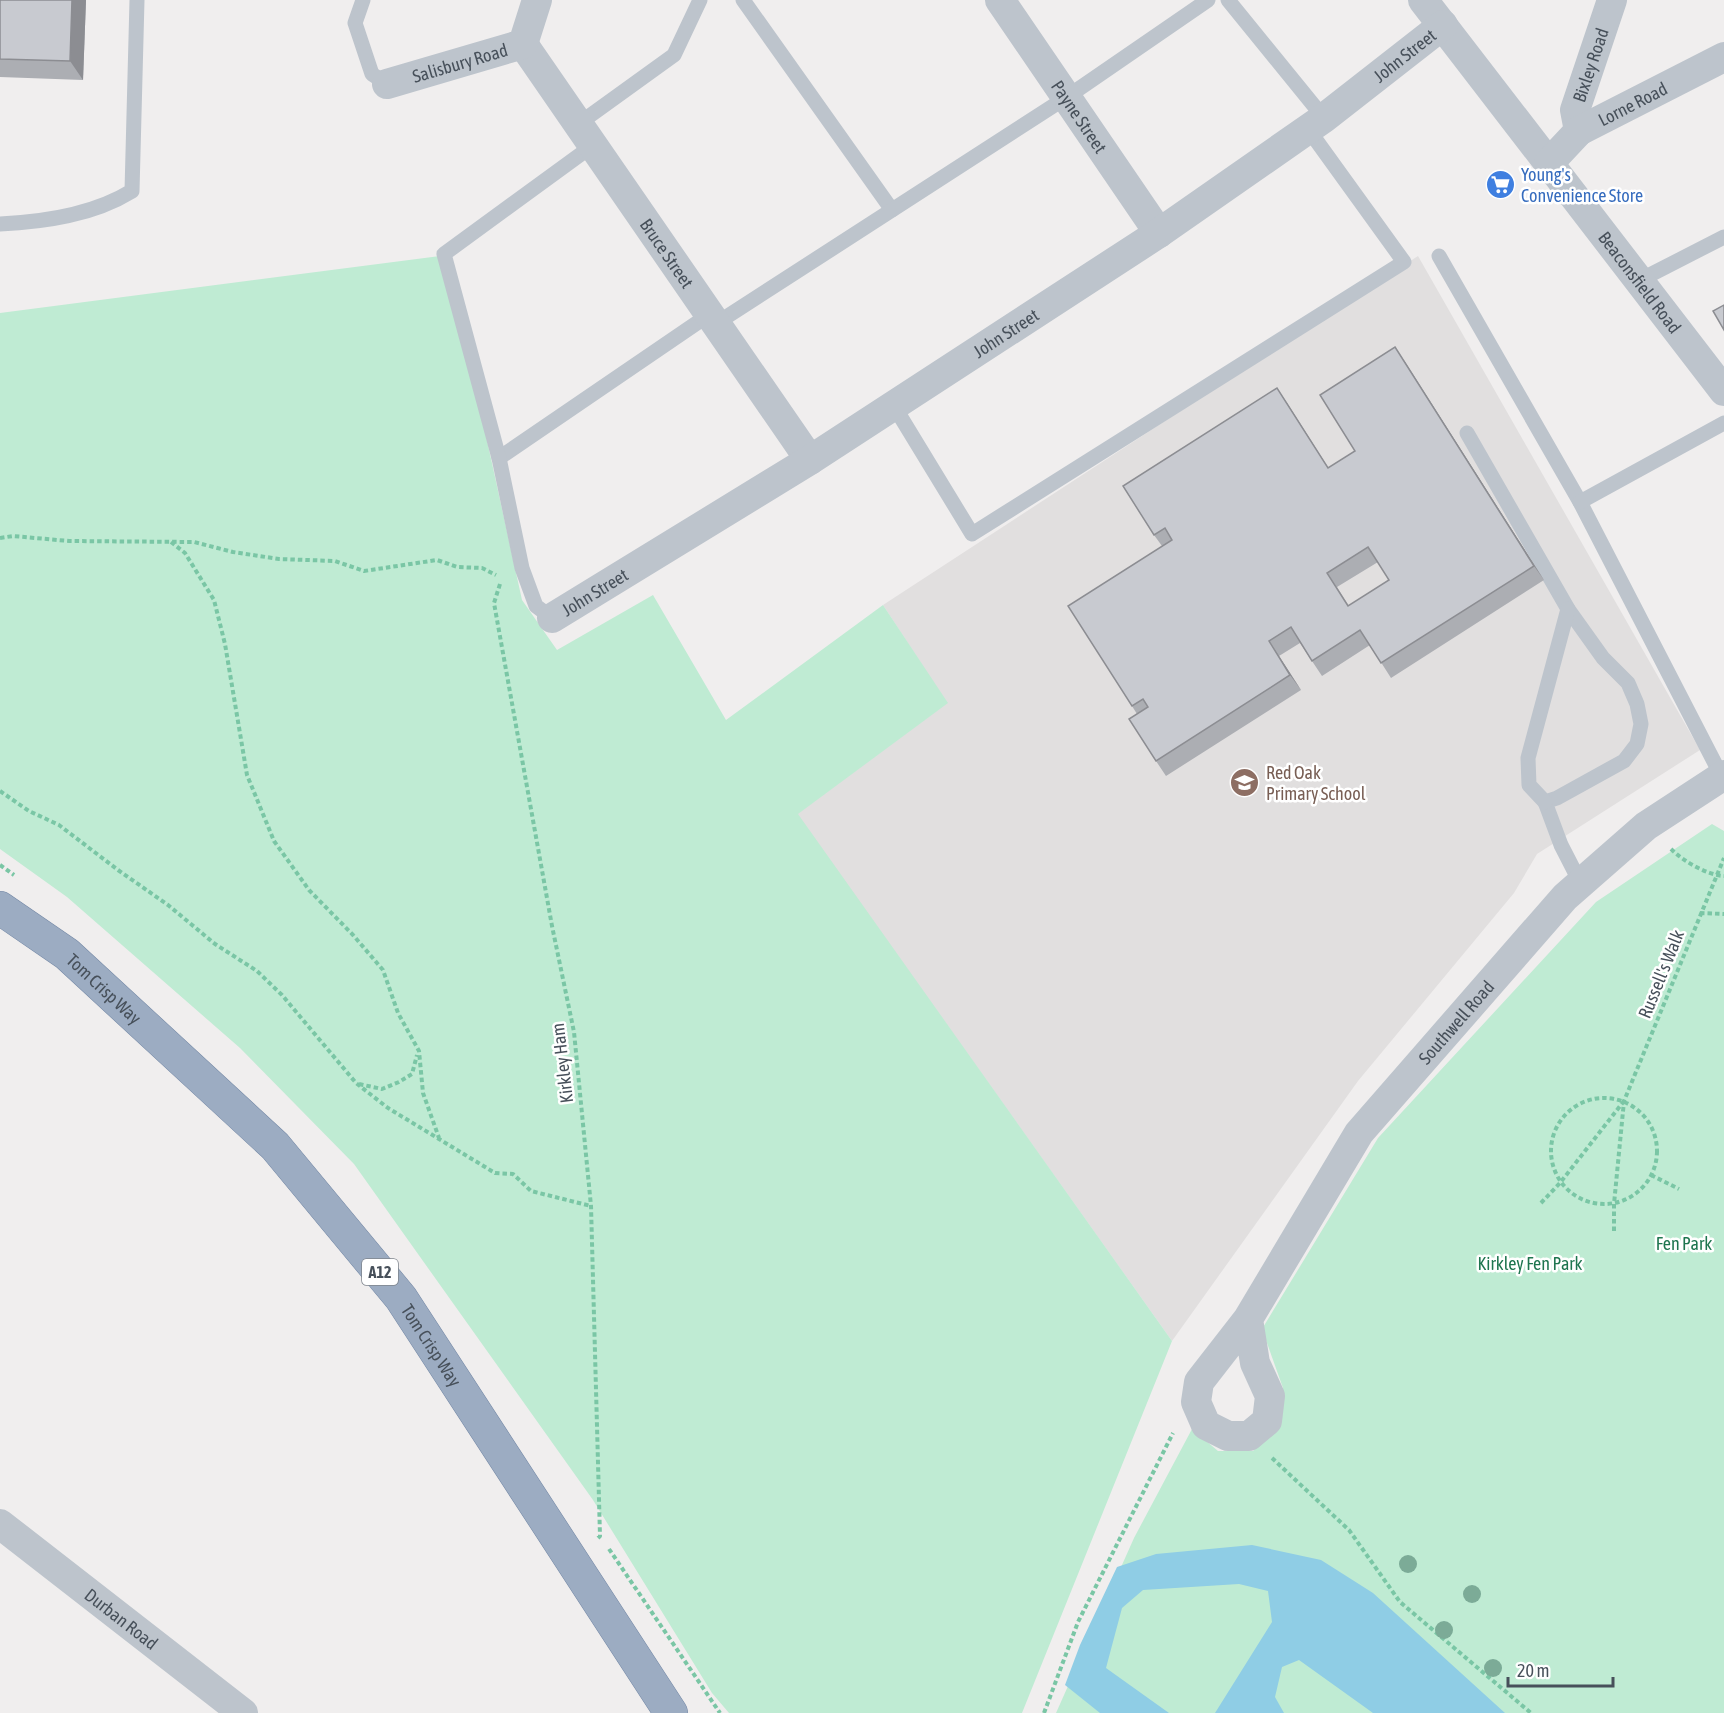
<svg xmlns="http://www.w3.org/2000/svg" width="1724" height="1713" viewBox="0 0 1724 1713" font-family="'Asap Condensed',sans-serif">
<rect width="100%" height="100%" fill="#f0eeee"/>
<path fill="#e1dfdf" d="M1418 256 1700 750 1537 854 1514 893 1358 1081 1172 1341 797 814 947 703 883 605Z"/>
<g fill="#bfebd3">
<path d="M440 256 479 404 522 600 557 650 653 595 726 720 883 605 948 703 798 814 1172 1341 1022 1713H729L712 1693 593 1500 354 1164 240 1048 67 897 0 849V313Z"/>
<path d="M1712 824 1724 831V1713H1056L1134 1538 1192 1429 1218 1451H1253L1274 1431 1283 1388 1262 1329 1378 1138 1596 902Z"/>
</g>
<path fill="#8fcde5" d="M1252 1545 1321 1560 1373 1593 1505 1713H1373L1299 1660 1282 1667 1275 1697 1284 1713H1215L1272 1622 1268 1591 1239 1584 1143 1590 1122 1608 1106 1668 1169 1713H1100L1065 1685 1080 1645 1117 1567 1156 1554Z"/>
<g fill="none" stroke-linecap="round" stroke-linejoin="round">
<defs>
<g id="trunk">
<path id="s10" d="M0 908 67 954 275 1146 401 1298 671 1713"/>
</g>
</defs>
<use href="#trunk" stroke="#7488a5" stroke-width="34"/>
<g stroke="#7ac6a5" stroke-width="4" stroke-dasharray="4.5 3" stroke-linecap="butt">
<path d="M0 538 13 536 69 541 194 542 233 552 279 559 335 561 364 571 437 560 457 567 482 568 496 575"/>
<path d="M171 542 185 553 214 600 225 644 247 775 274 841 309 890 353 935 383 970 398 1013 419 1051 423 1093 439 1138"/>
<path d="M500 584 494 603 552 926 574 1032 591 1206 600 1536 598 1538"/>
<path d="M0 791 29 811 59 825 118 870 168 905 215 944 257 971 282 995 356 1083 388 1108 495 1173 513 1174 531 1191 591 1206"/>
<path d="M1671 849C1683 861 1707 875 1724 876"/>
<path d="M0 865 14 875"/>
<path d="M1700 913 1724 914"/>
<path d="M359 1084 382 1089 399 1082 412 1074 417 1055"/>
<circle cx="1604" cy="1151" r="53"/>
<path d="M1651 1175 1679 1189"/>
<path d="M1541 1203 1560 1183 1624 1101"/>
<path d="M1614 1231V1204L1624 1101 1724 858"/>
<path d="M1272 1458 1349 1530 1400 1602 1531 1713"/>
<path d="M609 1549 720 1713"/>
<path d="M1044 1713 1078 1622 1173 1433"/>
</g>
<g stroke="#bdc4cc" stroke-width="15">
<path d="M363 0 355 23 372 74 387 84"/>
<path d="M743 0 892 210"/>
<path d="M1228 0 1324 118"/>
<path d="M577 125 674 55 700 0"/>
<path d="M0 224C45 222 93 215 132 191L137 0"/>
<path d="M1439 256 1580 502 1722 777"/>
<path d="M1640 280 1724 237"/>
<path d="M717 323 1067 97 1208 0"/>
<path d="M894 406 972 534 1404 262 1308 129"/>
<path d="M1467 433 1568 609 1603 658 1628 683 1637 704 1641 724 1637 744 1624 761 1557 798 1545 802 1561 845 1581 884"/>
<path d="M499 458 710 314"/>
<path d="M1580 502 1724 423"/>
<path d="M552 618 536 606 522 568 499 458 444 254 592 146"/>
<path d="M1545 802 1529 785 1528 758 1568 609"/>
</g>
<g stroke="#bdc4cc" stroke-width="30">
<path id="s1" d="M1000 0 1159 233"/>
<path id="s2" d="M1423 0 1724 391"/>
<path id="s3" d="M523 44 810 460"/>
<path id="s4" d="M387 84 523 44 537 0"/>
<path id="s5" d="M1579 131 1575 110 1612 0"/>
<path id="s6" d="M1549 163 1579 131 1724 57"/>
<path id="s7" d="M552 618 810 460 1159 233 1324 118 1443 25"/>
<path id="s8" d="M1248 1319 1255 1363 1270 1396 1267 1421 1249 1436H1228L1206 1425 1196 1402 1199 1382 1248 1319 1359 1133 1565 897 1646 826 1724 775"/>
<path id="s9" d="M0 1524 243 1713"/>
</g>
<use href="#trunk" stroke="#9cacc2" stroke-width="33"/>
</g>
<g fill="#7cab97">
<circle cx="1408" cy="1564" r="9"/>
<circle cx="1472" cy="1594" r="9"/>
<circle cx="1444" cy="1630" r="9"/>
<circle cx="1493" cy="1668" r="9"/>
</g>
<g fill="#acaeb3" fill-rule="evenodd">
<path d="M0 0H86L83 80 0 77Z"/>
<path d="M1405 362 1544 580 1391 678 1370 645 1322 676 1300 643 1279 656 1301 690 1166 776 1156 761 1137 714 1132 706 1162 546 1154 535 1287 403 1328 468 1355 451ZM1378 562 1389 580 1349 606 1337 587Z"/>
</g>
<g fill="#8c8d92">
<path d="M72 0H86L83 80 70 61Z"/>
<path d="M1395 347 1405 362 1544 580 1534 566Z"/>
<path d="M1277 388 1287 403 1338 483 1328 468Z"/>
<path d="M1269 641 1279 656 1301 690 1290 675Z"/>
</g>
<g fill="#c8cad0" stroke="#8c8d92" stroke-width="1.5" fill-rule="evenodd">
<path d="M0 0H72L70 61 0 59Z"/>
<path d="M1724 305V330L1713 311Z"/>
<path d="M1395 347 1534 566 1381 663 1360 630 1312 661 1291 627 1269 641 1290 675 1156 761 1129 719 1148 707 1143 699 1132 706 1068 606 1172 540 1165 528 1154 535 1123 486 1277 388 1328 468 1355 451 1320 395ZM1368 547 1389 580 1348 606 1327 573Z"/>
</g>
<defs>
<symbol id="supermarket-disc" viewBox="-11 -11 22 22"><circle r="9.5" fill="#3f7fe0" stroke="#fff"/><path d="M-6-5.5h2.5l.6 2H6L4.5 2H-2.5L-4.4-4H-6ZM-1.5 3.2a1.3 1.3 0 1 0 .1 0ZM3 3.2a1.3 1.3 0 1 0 .1 0Z" fill="#fff"/></symbol>
<symbol id="school-disc" viewBox="-11 -11 22 22"><circle r="9.5" fill="#8d6e63" stroke="#fff"/><path d="M0-5L7-2L0 1L-7-2ZM-4 1L0 2.5L4 1V4Q0 6-4 4Z" fill="#fff"/></symbol>
</defs>
<g fill-rule="evenodd">
<use href="#supermarket-disc" x="1484" y="168" width="33" height="33"/>
<use href="#school-disc" x="1228" y="766" width="33" height="33"/>
</g>
<g text-anchor="middle" dominant-baseline="central" stroke-width="5" stroke-linejoin="round" paint-order="stroke">
<rect fill="#fff" stroke="#7e848c" stroke-width="1.5" x="362" y="1259" width="36" height="26" rx="4.5"/>
<g font-size="16" font-weight="bold" fill="#47505a">
<text x="380" y="1272">A12</text>
</g>
<g font-size="18" fill="#47505a" stroke="#fff">
<text stroke="none"><textPath href="#s7" startOffset="1022">John Street</textPath></text>
<text stroke="none"><textPath href="#s4" startOffset="76">Salisbury Road</textPath></text>
<text stroke="none"><textPath href="#s5" startOffset="69">Bixley Road</textPath></text>
<text stroke="none"><textPath href="#s6" startOffset="104">Lorne Road</textPath></text>
<text stroke="none"><textPath href="#s1" startOffset="141">Payne Street</textPath></text>
<text stroke="none"><textPath href="#s3" startOffset="254">Bruce Street</textPath></text>
<text stroke="none"><textPath href="#s2" startOffset="356">Beaconsfield Road</textPath></text>
<text stroke="none"><textPath href="#s7" startOffset="536">John Street</textPath></text>
<text stroke="none"><textPath href="#s7" startOffset="50">John Street</textPath></text>
<text transform="translate(1661 974) rotate(-68)">Russell's Walk</text>
<text stroke="none"><textPath href="#s10" startOffset="132">Tom Crisp Way</textPath></text>
<text stroke="none"><textPath href="#s8" startOffset="664">Southwell Road</textPath></text>
<text transform="translate(562 1063) rotate(-97)">Kirkley Ham</text>
<text stroke="none"><textPath href="#s10" startOffset="618">Tom Crisp Way</textPath></text>
<text stroke="none"><textPath href="#s9" startOffset="154">Durban Road</textPath></text>
</g>
<g font-size="18" fill="#366cbe" stroke="#fff" text-anchor="start">
<text x="1521" y="174">Young's<tspan x="1521" dy="21">Convenience Store</tspan></text>
</g>
<g font-size="18" fill="#785e54" stroke="#fff" text-anchor="start">
<text x="1266" y="772">Red Oak<tspan x="1266" dy="21">Primary School</tspan></text>
</g>
<g font-size="18" fill="#1e754f" stroke="#fff">
<text x="1684" y="1243">Fen Park</text>
<text x="1530" y="1263">Kirkley Fen Park</text>
</g>
</g>
<path d="M1508 1677v9h105v-9" fill="none" stroke="#47505a" stroke-width="3"/>
<text x="1517" y="1677" font-size="18" fill="#47505a" stroke="#ffffff" stroke-width="4.5" paint-order="stroke">20 m</text>
</svg>
